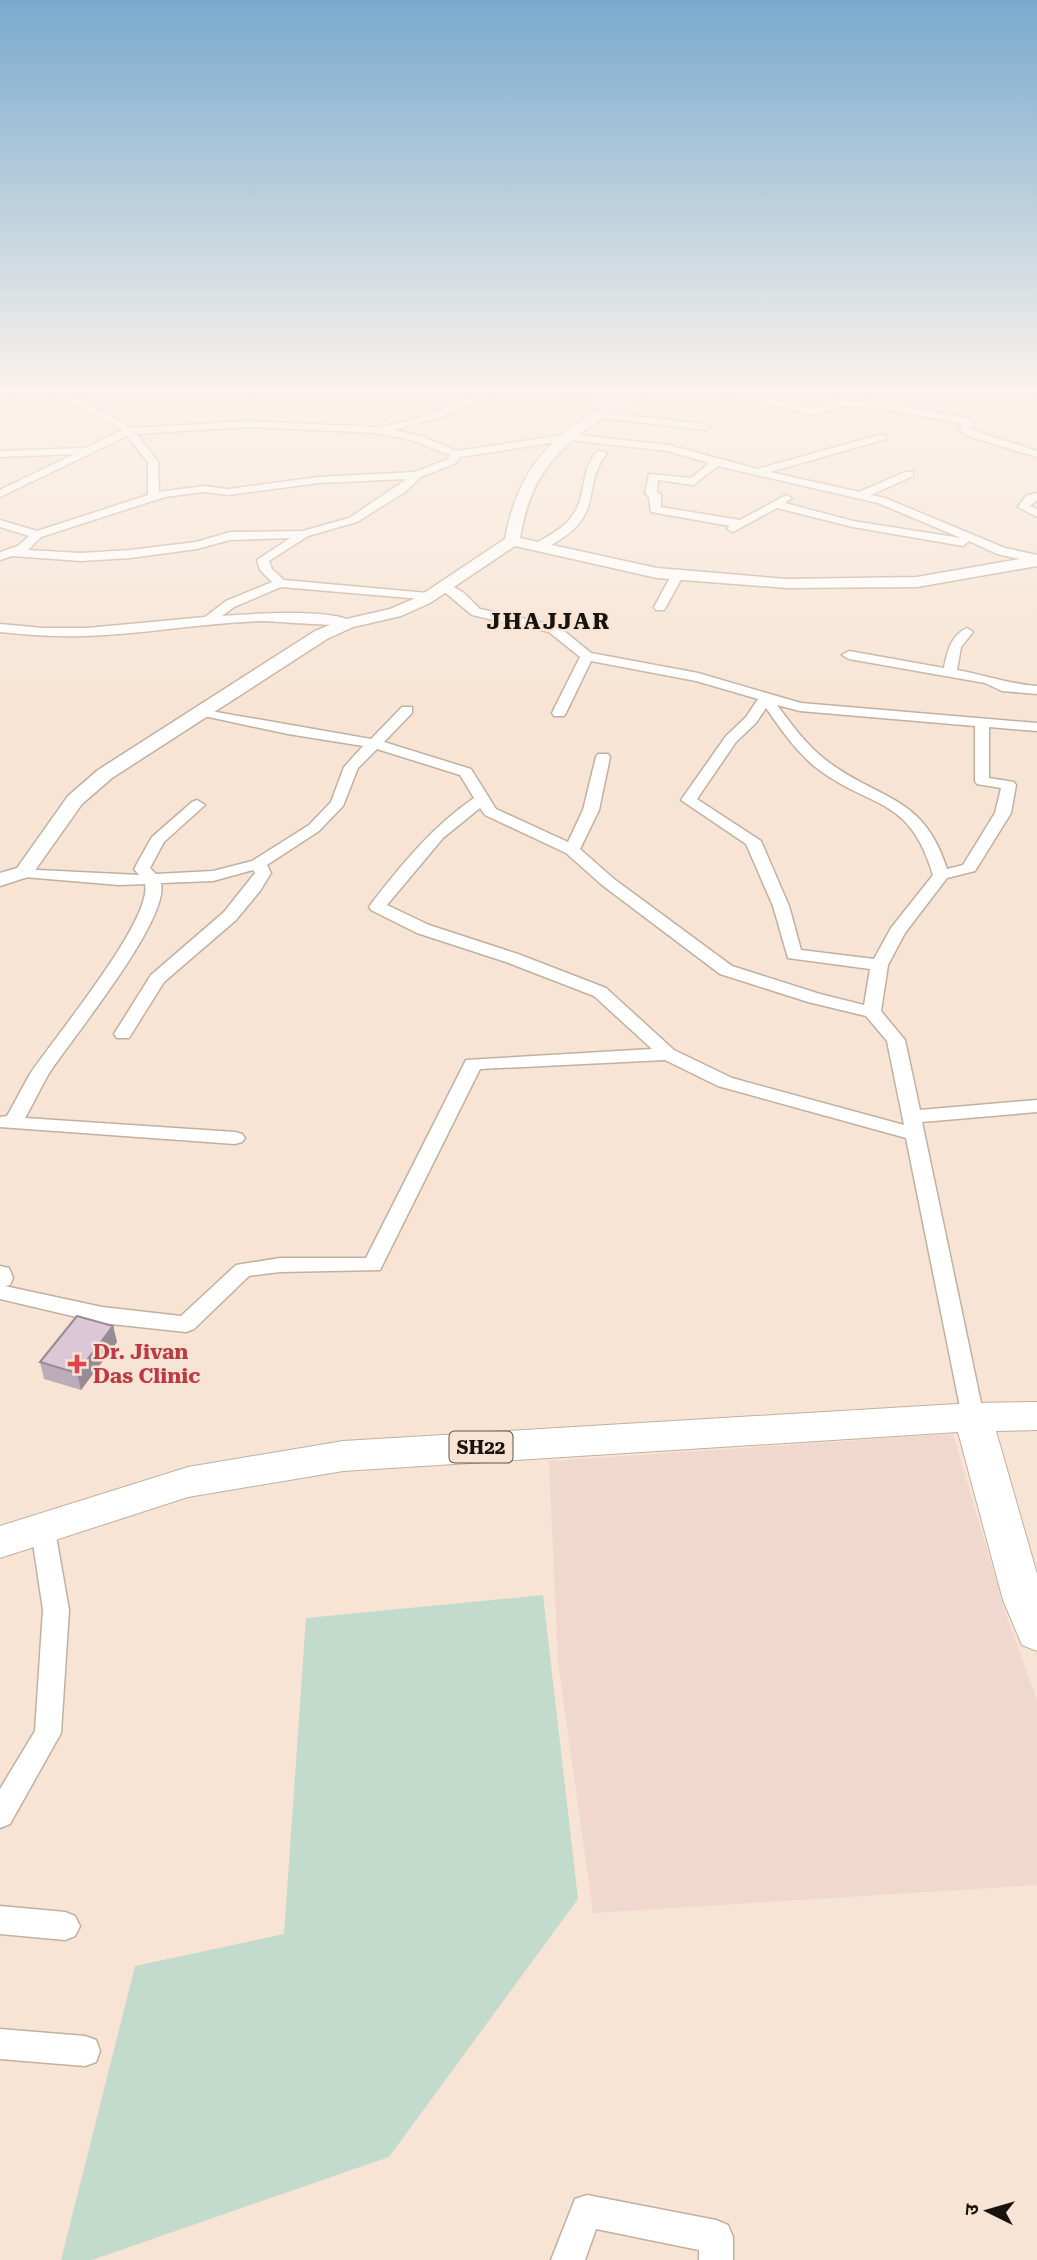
<svg xmlns="http://www.w3.org/2000/svg" width="1037" height="2260" viewBox="0 0 1037 2260" font-family="'Roboto Serif','Noto Sans Devanagari',serif">
<rect width="100%" height="100%" fill="#f7e4d4"/>
<path fill="#f1d8cf" d="M953 1434 1005 1611 1037 1701V1885L593 1913 558 1662 549 1461Z"/>
<path fill="#c3dbcd" d="M543 1595 578 1899 389 2157 92 2260H61L135 1966 284 1934 306 1618Z"/>
<g fill="none" stroke-linecap="round" stroke-linejoin="round">
<defs>
<g id="minor">
<path d="M0 393H14L0 398Z"/>
<path d="M53 393H66L132 428 247 421 377 427 409 421 443 410 477 393H490L451 414 394 430 421 436 457 451 570 434 668 445 758 469 882 434 887 437 886 439 770 472 859 492 905 472H913V476L871 495 885 498 1005 548 1037 555V563L997 554 969 541 963 546 853 527 777 508 733 532 727 529 730 526 651 512 649 497 645 493 649 474 691 478 709 463 667 451 570 440 460 457 456 463 421 477 405 492 357 522 308 536 269 561 272 569 284 580 428 593 432 594V600L281 587 234 607 222 616C249 614 336 608 354 623 348 628 276 621 260 621 202 623 144 634 85 636 56 637 28 635 0 632V624L43 628H87L205 617 226 601 272 582 260 570 257 560 290 538 230 540 197 549 130 558 81 561 12 556 0 560V552L18 546 29 536 0 527V520L37 531 148 495V462L127 436 0 497V490L74 454 0 457V451L85 448 123 430ZM247 427 377 433 414 441 450 455 448 459 415 472 319 477 228 489 203 486 159 492 158 462 137 434ZM718 466 878 503 961 538 853 521 785 503 792 498 786 495 740 520 661 507V495L657 492 658 480 693 485ZM407 479 349 518 303 531 230 532 196 542 130 550 81 553 28 550 41 537 165 497 203 492 228 495 319 483Z"/>
<path d="M566 393H585L580 396Z"/>
<path d="M726 393H745L814 409 841 400 880 402 970 419 975 422 970 429 1037 451V457L970 437 959 430 963 424 880 408 842 406 815 415Z"/>
<path d="M598 412 705 424 710 427 705 430 594 417V413Z"/>
<path d="M598 451 607 453C581 486 605 512 558 541 551 545 546 549 538 548V542C558 531 576 520 581 496 586 477 584 466 598 451Z"/>
<path d="M1037 493V500L1030 506 1037 509V517L1018 507 1026 496Z"/>
<path d="M678 570 684 574 666 607 664 610H656L654 607 672 574Z"/>
<path d="M445 582 464 593 480 609 558 626 591 653 698 673 801 703 1037 723V731L989 727V778L1014 782 1016 785 1011 813 975 871 947 878 905 933 888 965 881 1011 905 1040 920 1110 1037 1100V1112L922 1122 984 1417 981 1423 973 1426 965 1423 962 1417 906 1138 718 1086 665 1060 480 1069 380 1270 280 1272 249 1276 194 1329 186 1332 102 1323 0 1299V1285L102 1307 181 1316 236 1265 280 1258H366L466 1060 652 1049 594 996 506 962 417 933 371 910 369 907 371 904C402 864 433 826 474 798L460 775 377 749 358 768 343 806 319 831 267 865 271 873 260 891 236 920 164 982 129 1038H117L114 1034 151 975 224 912 255 873 253 870 213 881 161 883C170 920 71 1039 48 1075 40 1089 33 1104 25 1118L235 1132 242 1134 245 1138 242 1142 235 1144 0 1127V1117L7 1116C15 1102 22 1088 30 1074 53 1039 153 920 145 884L119 885 24 877 16 872 18 869 139 875 134 869 152 837 192 802 197 800 205 805 164 842 150 868 156 874 213 871 252 861 309 825 331 802 344 767 363 746 288 734 204 716 197 712 199 709 371 739 402 707H412V713L384 742 471 769 496 809 568 842 583 810 596 757 598 754H608L610 757 599 810 580 849 614 879 732 966 820 994 864 1005 870 969 788 958 773 906 746 844 681 800 726 736 746 717 758 699 696 681 591 661 566 713 564 716H554L552 713 580 657 549 632 472 615 441 589 439 586ZM777 705 800 711 975 726V781L977 784 1001 788 995 813 963 865 947 869C924 795 880 801 827 761 807 746 792 725 777 705ZM766 708C780 728 795 750 814 766 870 810 909 794 933 875L891 928 874 959 801 950 789 906 761 841 697 799 736 742 756 723ZM480 808 485 815 566 853 602 885 720 974 808 1002 866 1016 887 1041 904 1125 732 1078 674 1050 606 988 518 954 429 925 387 905 443 838Z"/>
<path d="M967 628 973 632 961 647 957 670C985 675 1009 684 1037 686V694L1002 691 985 683 849 659 842 655 849 651 944 668C947 652 951 635 967 628Z"/>
<path d="M43 1520 52 1523 55 1530 69 1610 61 1733 10 1824 0 1828V1789L35 1731 43 1610 31 1530 34 1523Z"/>
<path d="M0 1906 65 1912 75 1916 80 1926 75 1936 65 1940 0 1934Z"/>
<path d="M0 2029 85 2036 96 2040 100 2051 96 2062 85 2066 0 2059Z"/>
<path d="M587 2195 716 2220 728 2225 733 2237V2260H699V2250L596 2229 585 2260H551L575 2199Z"/>
</g>
<g id="tertiary">
<path d="M627 393H643C633 403 618 409 606 416 555 449 530 477 520 538L657 568 787 579 917 577 1037 556V566L917 587 787 588 657 578 515 546 430 603 401 616 353 627 327 639 112 778 82 804 31 876 0 886V873L17 868 68 796 98 770 315 631 342 620 390 609 418 597 505 539C519 462 559 428 627 393Z"/>
<path d="M0 1266 9 1268 13 1278 10 1285 0 1287Z"/>
</g>
<path id="primary" d="M1037 1402V1430L996 1431 1037 1574V1651L1022 1645 1003 1600 958 1432 343 1471 188 1497 0 1558V1526L188 1467 343 1441 973 1403Z"/>
</defs>
<use href="#minor" stroke="#c1b0a0" stroke-width="3"/>
<use href="#tertiary" stroke="#c1b0a0" stroke-width="3"/>
<use href="#primary" stroke="#c1b0a0" stroke-width="2"/>
<use href="#minor" fill="#fff" fill-rule="evenodd"/>
<use href="#tertiary" fill="#fff" fill-rule="evenodd"/>
<use href="#primary" fill="#fff" fill-rule="evenodd"/>
</g>
<path fill="#bcabb8" d="M113 1326 117 1342 81 1390 44 1379 40 1362Z"/>
<path fill="#998b96" d="M113 1326 117 1342 81 1390 77 1373Z"/>
<path fill="#dbc7d6" stroke="#998b96" stroke-width="2" d="M77 1316 113 1326 77 1373 40 1362Z"/>
<linearGradient id="sky" x2="0" y2="1"><stop stop-color="#79aace"/><stop offset="0.55" stop-color="#fbf3ec"/><stop offset="1" stop-color="#fbf3ec" stop-opacity="0"/></linearGradient>
<rect width="1037" height="710" fill="url(#sky)"/>
<path fill="#e0444e" stroke="#f7e4d4" stroke-width="2.5" d="M73.5 1353.5h7v7h7v7h-7v7h-7v-7h-7v-7h7z"/>
<g text-anchor="middle" dominant-baseline="central" stroke-width="5" stroke-linejoin="round" paint-order="stroke">
<rect fill="#f7e4d4" stroke="#5c5249" stroke-width="2" x="449.5" y="1431.5" width="63" height="31" rx="5"/>
<g font-size="19" font-weight="bold" fill="#19130d">
<text x="481" y="1447">SH22</text>
</g>
<g font-size="21" font-weight="bold" fill="#be3a42" stroke="#f7e4d4" text-anchor="start">
<text x="93" y="1352">Dr. Jivan<tspan x="93" dy="24">Das Clinic</tspan></text>
</g>
<g font-size="23" font-weight="bold" letter-spacing="2" fill="#19130d" stroke="#f7e4d4">
<text x="549" y="621">JHAJJAR</text>
</g>
</g>
<g transform="translate(988 2211) rotate(275)" stroke="#f7e4d4" stroke-width="5" paint-order="stroke">
<path d="M0-5L12 26L0 18L-12 26Z" fill="#19130d"/>
<text y="-10" font-size="19" font-weight="bold" text-anchor="middle" fill="#19130d">उ</text>
</g>
</svg>
